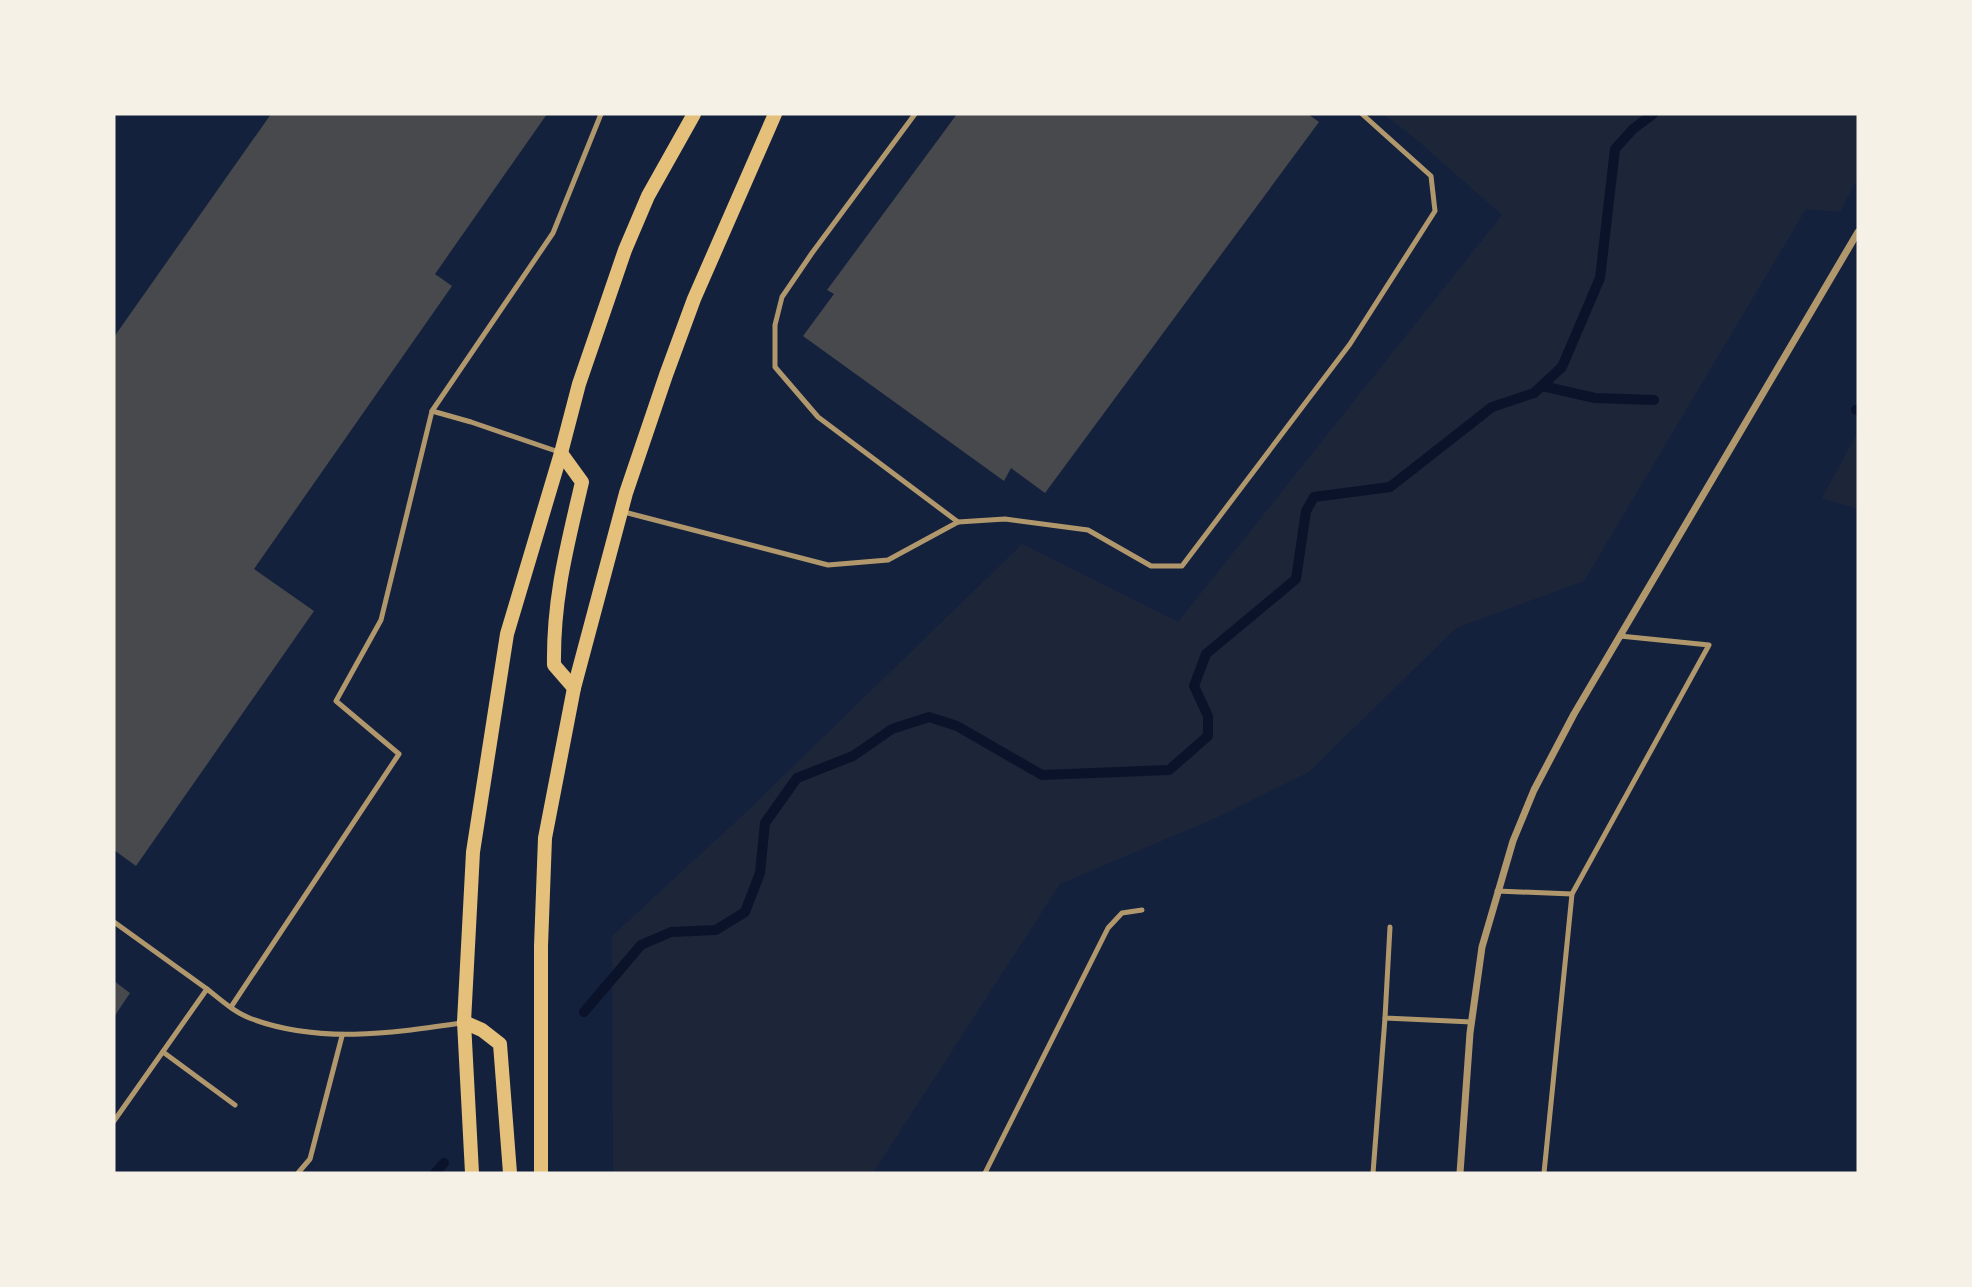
<svg xmlns="http://www.w3.org/2000/svg" width="1972" height="1287" viewBox="0 0 1972 1287" font-family="'Zilla Slab',serif">
<rect width="100%" height="100%" fill="#14213d"/>
<g fill="#1d2539">
<path d="M1383 114H1858V178L1840 212 1806 209 1584 581 1456 628 1309 772 1218 817 1060 884 873 1173H613L612 936 744 814 1022 544 1178 622 1502 215 1410 134Z"/>
<path d="M1858 432V509L1822 498Z"/>
</g>
<g fill="none" stroke-linecap="round" stroke-linejoin="round">
<g stroke="#0b132b" stroke-width="10">
<path d="M1542 386 1595 398 1654 400"/>
<path d="M1856 410H1858"/>
<path d="M584 1012 641 945 671 932 716 930 745 912 760 873 765 823 797 778 853 756 892 729 929 717 957 726 1042 775 1169 770 1208 736V716L1194 686 1206 654 1296 579 1306 511 1314 497 1390 487 1492 407 1534 393 1562 367 1600 278 1615 149 1633 129 1653 114"/>
<path d="M435 1173 444 1163"/>
</g>
</g>
<g fill="#48494c">
<path d="M271 114H547L435 274 452 286 254 569 314 611 136 866 114 850V337Z"/>
<path d="M957 114H1308L1319 122 1045 493 1011 468 1004 481 803 336 834 294 827 290Z"/>
<path d="M114 981 130 993 114 1017Z"/>
</g>
<g fill="none" stroke-linecap="round" stroke-linejoin="round">
<g stroke="#b1986c" stroke-width="5">
<path d="M915 114 812 253 782 297 775 325V367L818 417 958 522"/>
<path d="M432 411 471 422 559 452"/>
<path d="M624 512 828 565 888 560 958 522 1005 519 1088 530 1151 566H1182L1350 344 1435 211 1431 176 1362 114"/>
<path d="M1497 891 1572 894"/>
<path d="M114 922 207 989"/>
<path d="M1390 927 1385 1018 1472 1022"/>
<path d="M231 1007 399 754 336 701 381 620 432 411 553 233 601 114"/>
<path d="M163 1052 235 1105"/>
<path d="M114 1121 207 989C221 1000 235 1013 252 1019 320 1044 392 1033 461 1023"/>
<path d="M298 1173 310 1159 342 1036"/>
<path d="M985 1173 1108 928 1122 913 1142 910"/>
<path d="M1373 1173 1385 1018"/>
<path d="M1544 1173 1572 894 1709 645 1620 636"/>
</g>
<path stroke="#b1986c" stroke-width="7" d="M1460 1173 1470 1033 1482 947 1513 841 1534 790 1574 714 1858 232"/>
<g stroke="#e5c07b" stroke-width="14">
<path d="M561 453 582 482C567 547 553 598 554 665L574 688"/>
<path d="M464 1022 482 1030 500 1044 510 1173"/>
<path d="M472 1173 464 1022 473 852 507 634 561 453 579 384 625 250 648 196 694 114"/>
<path d="M541 1173V946L545 838 574 688 626 493 666 375 694 299 775 114"/>
</g>
</g>
<rect width="1972" height="1287" fill="none" stroke="#f6f1e7" stroke-width="231"/>
</svg>
